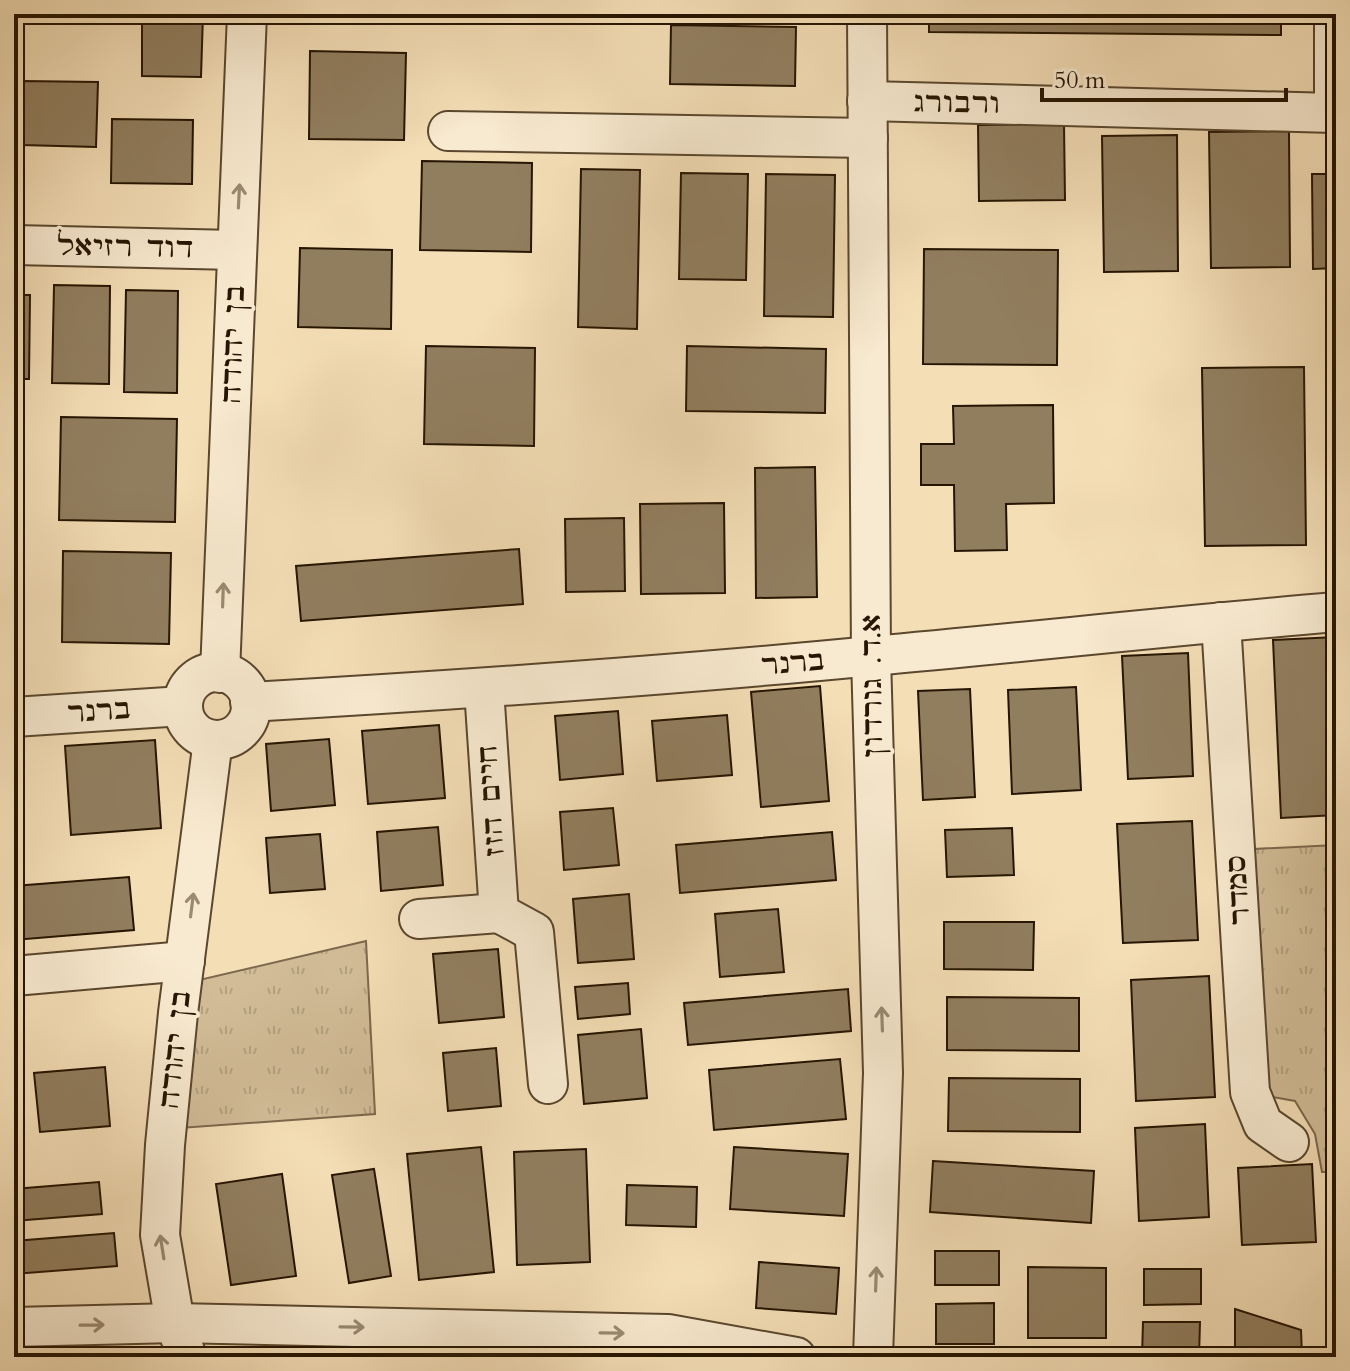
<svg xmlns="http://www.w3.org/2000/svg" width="1350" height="1371" viewBox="0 0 1350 1371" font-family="Cardo,'Frank Ruhl Libre',serif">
<defs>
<pattern id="park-tufts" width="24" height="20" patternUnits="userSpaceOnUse" patternTransform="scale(2)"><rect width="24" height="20" fill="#d1bc97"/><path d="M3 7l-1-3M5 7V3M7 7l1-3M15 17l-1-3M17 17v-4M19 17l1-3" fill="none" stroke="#b3a180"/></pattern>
</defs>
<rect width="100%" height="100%" fill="#f4deb6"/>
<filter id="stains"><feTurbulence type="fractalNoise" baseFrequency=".0025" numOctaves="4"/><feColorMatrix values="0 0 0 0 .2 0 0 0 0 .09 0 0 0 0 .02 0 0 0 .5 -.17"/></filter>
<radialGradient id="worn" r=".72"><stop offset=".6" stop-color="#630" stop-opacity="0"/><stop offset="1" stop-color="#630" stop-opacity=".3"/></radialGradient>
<g fill="url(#park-tufts)" stroke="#7c684c" stroke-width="2">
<path d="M1336 845V1172H1322L1315 1134 1295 1101 1267 1096 1254 849Z"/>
<path d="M366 941 375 1114 180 1128 199 980Z"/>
</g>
<g fill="#917e5f" stroke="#261500" stroke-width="2">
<path d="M89 14H203L201 77 142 76V18H89Z"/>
<path d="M929 14H1281V35L929 32Z"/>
<path d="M671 25 796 27 795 86 670 84Z"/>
<path d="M310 51 406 53 404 140 309 139Z"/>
<path d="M23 81 98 82 96 147 22 145Z"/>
<path d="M112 119 193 120 192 184 111 183Z"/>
<path d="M1064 124 1065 200 979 201 978 125Z"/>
<path d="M1289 131 1290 267 1211 268 1209 132Z"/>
<path d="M1177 135 1178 271 1104 272 1102 136Z"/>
<path d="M422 161 532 163 531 252 420 250Z"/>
<path d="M581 169 640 170 637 329 578 327Z"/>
<path d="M681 173 748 174 746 280 679 279Z"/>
<path d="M766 174 835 175 833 317 764 316Z"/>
<path d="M1312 174H1336V268L1313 269Z"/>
<path d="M300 248 392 250 391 329 298 327Z"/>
<path d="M924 249 1058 250 1057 365 923 364Z"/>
<path d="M54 285 110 286 109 384 52 383Z"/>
<path d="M126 290 178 291 177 393 124 392Z"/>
<path d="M14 295H30L29 379H14Z"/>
<path d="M426 346 535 348 534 446 424 444Z"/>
<path d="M687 346 826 349 825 413 686 411Z"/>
<path d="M1304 367 1306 545 1205 546 1202 368Z"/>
<path d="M1053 405 1054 503 1006 504 1007 550 955 551 954 485H921V444H954L953 406Z"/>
<path d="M61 417 177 419 175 522 59 520Z"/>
<path d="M815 467 817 597 756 598 755 468Z"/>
<path d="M724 503 725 593 641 594 640 504Z"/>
<path d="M624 518 625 591 566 592 565 519Z"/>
<path d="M519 549 523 604 301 621 296 566Z"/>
<path d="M63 551 171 553 169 644 62 642Z"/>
<path d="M1336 637V815L1281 818 1273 640Z"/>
<path d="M1188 653 1193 776 1128 779 1122 656Z"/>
<path d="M820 686 829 801 761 807 751 692Z"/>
<path d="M1076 687 1081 790 1012 794 1008 690Z"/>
<path d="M970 689 975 797 923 800 918 691Z"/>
<path d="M618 711 623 774 560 780 555 716Z"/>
<path d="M727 715 732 775 657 781 652 721Z"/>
<path d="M439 725 445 798 368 804 362 731Z"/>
<path d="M329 739 335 805 271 811 266 744Z"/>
<path d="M155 740 161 828 71 835 65 746Z"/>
<path d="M613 808 619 865 564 870 560 812Z"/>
<path d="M1192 821 1198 940 1123 943 1117 824Z"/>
<path d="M438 827 443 885 381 891 377 832Z"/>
<path d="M1012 828 1014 875 947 877 945 830Z"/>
<path d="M832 832 836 880 680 893 676 845Z"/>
<path d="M320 834 325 889 270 893 266 838Z"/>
<path d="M129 877 134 930 14 940V886Z"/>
<path d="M629 894 634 959 578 963 573 899Z"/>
<path d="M778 909 784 972 720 977 715 914Z"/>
<path d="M944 922H1034L1033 970 944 969Z"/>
<path d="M498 949 504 1017 439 1023 433 954Z"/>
<path d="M1209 976 1215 1097 1136 1101 1131 980Z"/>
<path d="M628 983 630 1014 578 1019 575 987Z"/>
<path d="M848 989 851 1031 688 1045 684 1003Z"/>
<path d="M947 997 1079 998V1051L947 1050Z"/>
<path d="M641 1029 647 1098 584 1104 578 1035Z"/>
<path d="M496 1048 501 1106 448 1111 443 1053Z"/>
<path d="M840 1059 846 1119 714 1130 709 1070Z"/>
<path d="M105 1067 110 1126 40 1132 34 1073Z"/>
<path d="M949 1078 1080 1079V1132L948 1131Z"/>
<path d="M1205 1124 1209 1217 1139 1221 1135 1128Z"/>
<path d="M481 1147 494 1272 419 1280 407 1154Z"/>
<path d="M734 1147 848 1154 844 1216 730 1209Z"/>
<path d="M586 1149 590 1262 517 1265 514 1152Z"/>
<path d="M933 1161 1094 1171 1091 1223 930 1212Z"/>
<path d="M1312 1164 1316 1242 1242 1245 1238 1168Z"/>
<path d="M374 1169 391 1276 349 1283 332 1175Z"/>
<path d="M282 1174 296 1276 231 1285 216 1184Z"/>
<path d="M99 1182 102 1214 14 1221V1189Z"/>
<path d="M627 1185 697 1187 696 1227 626 1225Z"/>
<path d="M114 1233 117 1266 14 1274V1241Z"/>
<rect x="935" y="1251" width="64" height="34"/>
<path d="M759 1262 839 1268 836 1314 756 1308Z"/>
<path d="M1028 1267 1106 1268V1338H1028Z"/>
<path d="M1144 1269H1201V1304L1144 1305Z"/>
<path d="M994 1303V1344H936V1304Z"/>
<path d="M1235 1309 1301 1330 1302 1357H1235Z"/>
<path d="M1143 1322H1200L1199 1357H1142Z"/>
</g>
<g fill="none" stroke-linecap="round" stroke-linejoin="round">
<defs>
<g id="street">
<path d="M867 14 871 657 883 1073 873 1357"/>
<path d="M867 101 1334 113V14"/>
<path d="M448 131 868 138"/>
<path d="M14 245 236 250"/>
<path d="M1221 622 1250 1092 1263 1124 1289 1142"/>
<circle cx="217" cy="706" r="34"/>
<path d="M220 673 247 14"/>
<path d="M484 689 499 913 534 932 548 1084"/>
<path d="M250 702C458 690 665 676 872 656 1027 642 1181 625 1336 612"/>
<path d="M14 717 183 706"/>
<path d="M419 919 499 913"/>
<path d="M14 976 185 961"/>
<path d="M14 1327 175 1323 668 1334 796 1357"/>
<path d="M187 1357 175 1323 160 1235 165 1145 178 1013 213 740"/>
</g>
</defs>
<use href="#street" stroke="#5a472e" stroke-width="42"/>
<use href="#street" stroke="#f8ead0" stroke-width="38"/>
</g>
<defs><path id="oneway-shaft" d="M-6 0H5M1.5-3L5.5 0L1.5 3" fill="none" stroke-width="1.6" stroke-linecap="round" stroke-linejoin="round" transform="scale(2)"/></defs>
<g stroke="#9a8a72">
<use href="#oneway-shaft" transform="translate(239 196) rotate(-87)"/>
<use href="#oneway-shaft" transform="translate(223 595) rotate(-88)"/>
<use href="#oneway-shaft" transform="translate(192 905) rotate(-83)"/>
<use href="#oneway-shaft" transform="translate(882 1019) rotate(-92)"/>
<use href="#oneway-shaft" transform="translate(162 1247) rotate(-99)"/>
<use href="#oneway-shaft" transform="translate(876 1279) rotate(-88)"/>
<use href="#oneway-shaft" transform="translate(92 1325) rotate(-1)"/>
<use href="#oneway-shaft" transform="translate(352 1327) rotate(1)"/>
<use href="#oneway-shaft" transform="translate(612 1333) rotate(1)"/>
</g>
<g text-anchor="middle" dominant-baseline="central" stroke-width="7" stroke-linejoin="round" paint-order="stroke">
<g font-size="28" fill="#261500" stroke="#f8ead0">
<text transform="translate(957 103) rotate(1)">ורבורג</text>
<text transform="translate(125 247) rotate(1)">דוד רזיאל</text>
<text transform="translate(233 344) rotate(-88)">בן יהודה</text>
<text transform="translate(793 663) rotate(-5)">ברנר</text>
<text transform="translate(872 686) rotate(-91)">א.ד. גורדון</text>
<text transform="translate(99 711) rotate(-4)">ברנר</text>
<text transform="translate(491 801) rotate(-94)">חיים הזז</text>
<text transform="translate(1238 890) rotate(-94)">סמדר</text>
<text transform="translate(175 1049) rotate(-84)">בן יהודה</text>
</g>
</g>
<rect width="1350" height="1371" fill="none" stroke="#f4deb6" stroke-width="48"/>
<rect x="16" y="16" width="1318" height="1339" fill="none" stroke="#261500" stroke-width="4"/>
<rect x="24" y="24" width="1302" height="1323" fill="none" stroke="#261500" stroke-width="2"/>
<path d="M1042 88v12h244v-12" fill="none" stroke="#261500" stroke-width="4"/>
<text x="1054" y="88" font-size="24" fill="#261500" stroke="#f8ead0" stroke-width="6" paint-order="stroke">50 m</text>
<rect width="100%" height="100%" filter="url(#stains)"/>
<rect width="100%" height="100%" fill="url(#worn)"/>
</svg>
